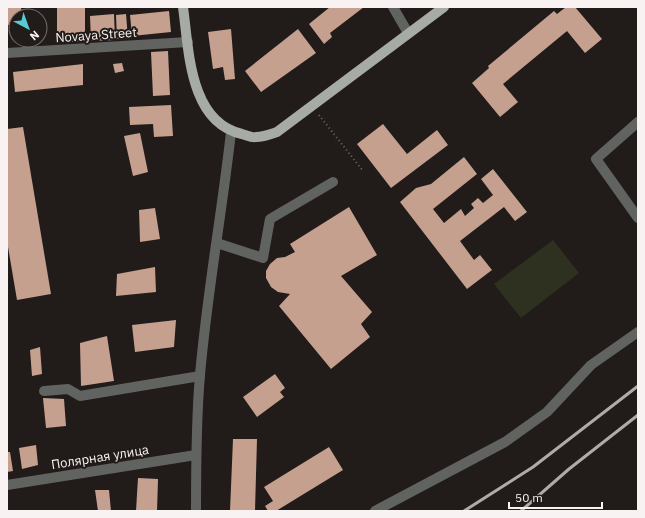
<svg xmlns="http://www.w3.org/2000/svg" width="645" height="518" viewBox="0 0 645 518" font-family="'IBM Plex Sans',sans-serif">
<rect width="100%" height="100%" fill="#211b19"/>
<path fill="#2e311f" d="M553 240 579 273 521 318 494 284Z"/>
<g fill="#c5a08f">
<path d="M7 7H21L22 16H16V24L7 25Z"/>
<rect x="57" y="7" width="28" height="35"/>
<path d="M330 7H364L330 33 332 37 324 44 309 24Z"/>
<path d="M566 7H575L602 39 585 53 567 31 503 84 518 102 500 117 472 83 489 68 488 66 554 11 557 14Z"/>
<path d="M169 11 171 32 132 36 130 15Z"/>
<path d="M114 14 115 40 91 41 90 16Z"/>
<path d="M126 14 128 38 117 39 116 15Z"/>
<path d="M231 29 235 79 225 80 223 67 213 69 208 32Z"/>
<path d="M298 29 316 53 261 92 245 71Z"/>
<path d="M168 51 170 95 153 96 151 52Z"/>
<path d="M122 63 124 71 115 73 113 64Z"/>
<path d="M83 64V85L15 92 13 72Z"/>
<path d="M171 105 173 136 154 137 153 124 130 125 129 107Z"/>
<path d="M383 124 407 154 437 130 448 145 391 188 357 144Z"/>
<path d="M23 127 51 294 17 300 7 241V129Z"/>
<path d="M140 133 148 172 133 176 124 136Z"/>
<path d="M464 157 477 174 433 209 444 223 461 209 465 216 474 208 471 204 478 198 483 203 493 195 481 179 493 169 527 212 515 221 504 207 460 241 474 260 480 255 492 270 467 289 400 202 416 188 431 184Z"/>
<path d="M349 207 377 255 341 276 372 312 361 324 370 337 331 369 279 306 290 294 278 292 271 287 266 278V271L270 264 277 258 285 257 295 252 290 244Z"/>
<path d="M155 208 160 239 140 242 139 210Z"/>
<path d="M155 267 156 292 116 296 117 274Z"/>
<path d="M176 320 174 347 135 352 132 325Z"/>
<path d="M107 336 114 381 81 386 80 343Z"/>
<path d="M40 347 42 374 32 376 30 350Z"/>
<path d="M275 374 285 388 280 392 284 397 257 417 243 397Z"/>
<path d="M43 398 64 399 66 426 46 428Z"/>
<path d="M233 439H257L255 511H230Z"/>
<path d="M36 445 38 465 22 469 19 448Z"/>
<path d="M329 447 343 470 276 511H268L265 506 273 501 264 487Z"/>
<path d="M7 452H10L13 471 7 472Z"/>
<path d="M138 478 158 479 157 511H136Z"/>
<path d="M95 490H109L111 511H98Z"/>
</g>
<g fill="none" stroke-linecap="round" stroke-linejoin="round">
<path stroke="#706a69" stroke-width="2" stroke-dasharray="1 3" stroke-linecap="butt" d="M319 115 363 171"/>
<g stroke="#616360" stroke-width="10">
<path d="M393 7 408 33"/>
<path d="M7 53 188 42"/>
<path d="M638 122 596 159 638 218"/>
<path d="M217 243 263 258 270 219 333 182"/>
<path d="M44 391 68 389 80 396 200 376"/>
<path d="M7 485 196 455"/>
<path d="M196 511C196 466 196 420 200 375 207 293 222 213 231 132"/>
<path d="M375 511 505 442 547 412 591 365 638 332"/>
</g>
<path stroke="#a7aba5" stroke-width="10" d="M183 7C189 50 189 122 242 134 246 135 252 138 256 137 263 137 271 134 277 132L444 7"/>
<g stroke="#b0aba9" stroke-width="3">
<path d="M464 511 533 467 638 386"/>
<path d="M521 511 569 469 638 415"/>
</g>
</g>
<g text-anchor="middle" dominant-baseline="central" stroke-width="4" stroke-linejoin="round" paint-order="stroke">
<g font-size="13" fill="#f8f3f2" stroke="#211b19">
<text transform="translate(96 35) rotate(-4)">Novaya Street</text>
<text transform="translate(100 457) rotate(-9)">Полярная улица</text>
</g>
</g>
<rect width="645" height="518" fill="none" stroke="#f8f3f2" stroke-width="16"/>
<g transform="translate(28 28) rotate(139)"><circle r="19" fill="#211b19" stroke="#777170"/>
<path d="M0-3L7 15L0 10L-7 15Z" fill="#52ccd5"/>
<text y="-6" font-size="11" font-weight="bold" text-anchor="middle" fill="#f8f3f2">N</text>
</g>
<path d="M509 502v6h93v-6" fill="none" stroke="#f8f3f2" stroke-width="2"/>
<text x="515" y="502" font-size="12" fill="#f8f3f2" stroke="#211b19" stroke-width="3" paint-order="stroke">50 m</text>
</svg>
